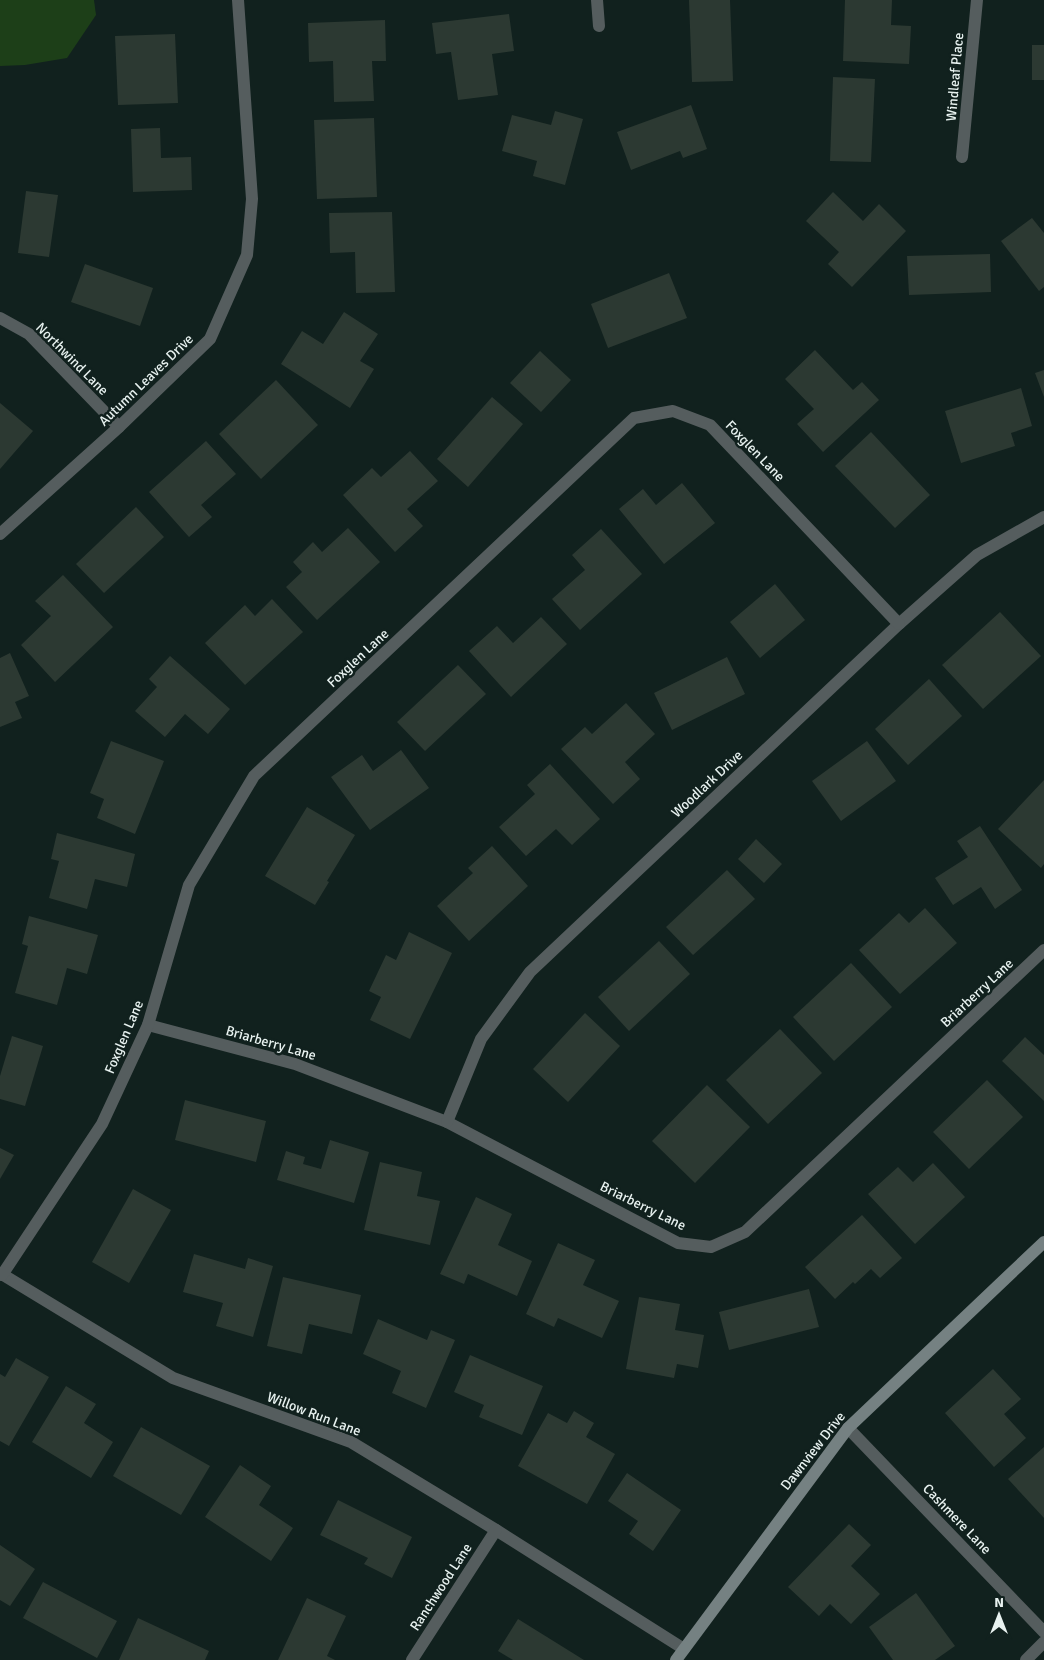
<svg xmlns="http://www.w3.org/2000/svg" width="1044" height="1660" viewBox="0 0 1044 1660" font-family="Signika,sans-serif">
<rect width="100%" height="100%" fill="#11211e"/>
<path fill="#1d3f18" d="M0 0H94L96 15 67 58 25 65 0 66Z"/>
<g fill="#2c3932">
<path d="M689 0H730L733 81 692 82Z"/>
<path d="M845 0H892L891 25 911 26 909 64 843 61Z"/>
<path d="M509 14 514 51 492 54 498 95 458 100 451 52 436 54 432 23Z"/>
<path d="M385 20 386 61H372L374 101 334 102 333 61 309 62 308 23Z"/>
<path d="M175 34 178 103 118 105 115 36Z"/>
<rect x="1032" y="45" width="12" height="35"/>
<path d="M833 77 875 79 871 162 830 161Z"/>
<path d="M691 105 707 149 683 158 680 151 631 170 617 132Z"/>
<path d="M555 111 583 119 565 185 533 176 537 161 502 151 512 115 551 125Z"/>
<path d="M374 118 377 197 317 199 314 120Z"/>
<path d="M160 128 161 158 191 157 192 190 133 192 131 129Z"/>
<path d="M26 191 58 195 49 257 18 253Z"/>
<path d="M833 192 863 221 879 204 906 231 852 287 828 264 839 252 806 221Z"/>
<path d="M392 212 395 292 356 293 355 252 330 253 329 213Z"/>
<path d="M1032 218 1044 233V287L1039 291 1001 241Z"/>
<path d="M990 254 991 292 909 295 907 256Z"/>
<path d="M85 264 153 288 140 326 71 302Z"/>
<path d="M669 273 687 318 608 348 591 304Z"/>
<path d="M344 312 378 334 360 361 374 369 350 408 281 364 302 331 323 344Z"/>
<path d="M815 350 853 390 862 382 879 400 823 452 797 424 814 409 785 379Z"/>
<path d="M540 351 571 380 541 412 510 383Z"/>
<path d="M1044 370V397L1035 373Z"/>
<path d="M276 380 318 425 261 479 219 434Z"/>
<path d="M1021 388 1032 426 1011 433 1015 446 961 463 945 411Z"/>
<path d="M492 397 523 424 468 487 437 459Z"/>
<path d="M0 403 33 431 0 469Z"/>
<path d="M871 432 930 495 895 528 835 466Z"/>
<path d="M206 441 236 474 201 505 212 517 189 537 149 492Z"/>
<path d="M410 451 438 481 407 509 423 526 395 552 343 495 372 468 381 477Z"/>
<path d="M682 483 715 523 664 564 619 509 643 489 656 505Z"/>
<path d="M136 507 164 537 104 593 76 564Z"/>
<path d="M348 528 380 562 317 620 286 587 302 572 293 562 313 542 322 552Z"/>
<path d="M601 529 642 574 580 630 552 599 585 570 572 555Z"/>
<path d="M63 575 113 627 55 682 21 645 51 616 35 601Z"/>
<path d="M775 584 805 620 760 658 730 622Z"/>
<path d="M272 599 303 632 245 685 205 643 245 605 255 616Z"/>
<path d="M1000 612 1041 656 983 709 942 665Z"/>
<path d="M541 617 567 644 511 697 469 651 497 626 513 643Z"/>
<path d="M10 653 29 696 15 702 22 718 0 727V658Z"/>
<path d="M170 656 230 709 208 734 185 714 165 737 135 711 157 687 149 679Z"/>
<path d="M727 657 745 694 672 730 654 693Z"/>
<path d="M458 665 486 694 425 751 397 722Z"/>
<path d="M929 679 962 716 908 765 875 729Z"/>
<path d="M626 703 655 734 625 762 640 779 613 804 561 749 585 727 592 734Z"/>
<path d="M111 741 164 761 135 834 97 818 104 799 90 793Z"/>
<path d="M867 741 896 781 841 821 812 781Z"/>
<path d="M401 750 429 788 370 830 331 777 362 755 373 771Z"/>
<path d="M550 764 600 819 572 845 556 829 526 856 499 827 535 794 527 785Z"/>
<path d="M1044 780V864L1041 868 998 829Z"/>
<path d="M307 807 355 835 327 881 329 882 315 905 265 876Z"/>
<path d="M980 826 1022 890 995 909 981 887 953 905 935 878 968 857 957 841Z"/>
<path d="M57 833 135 854 127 887 95 879 87 909 49 898 59 861 51 859Z"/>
<path d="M756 839 782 864 764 883 738 859Z"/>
<path d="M492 846 528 886 469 941 437 906 473 873 468 868Z"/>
<path d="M727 870 755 899 693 955 666 927Z"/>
<path d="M925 908 957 943 900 994 859 950 899 913 909 923Z"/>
<path d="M29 916 98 935 87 974 67 968 57 1005 15 993 28 946 22 944Z"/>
<path d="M409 932 452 953 410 1039 370 1020 381 997 369 991 386 955 396 960Z"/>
<path d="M659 941 690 974 629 1031 598 997Z"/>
<path d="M851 963 892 1007 834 1061 793 1017Z"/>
<path d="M585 1013 620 1046 568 1102 533 1069Z"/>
<path d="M780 1029 822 1073 768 1124 726 1080Z"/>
<path d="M12 1036 43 1046 25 1106 0 1099V1076Z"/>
<path d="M1025 1037 1044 1055V1101L1002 1061Z"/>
<path d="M987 1080 1023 1117 969 1169 933 1132Z"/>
<path d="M707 1085 750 1127 695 1183 652 1141Z"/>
<path d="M185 1100 266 1121 256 1162 175 1140Z"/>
<path d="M330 1140 369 1152 354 1203 277 1180 286 1151 305 1157 303 1164 321 1169Z"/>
<path d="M0 1148 14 1155 0 1179Z"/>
<path d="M380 1162 422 1172 417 1196 440 1201 430 1245 364 1230Z"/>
<path d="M933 1163 965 1197 915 1244 868 1194 898 1167 913 1182Z"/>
<path d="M133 1189 171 1210 129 1283 92 1262Z"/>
<path d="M476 1197 512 1214 498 1245 532 1261 517 1296 468 1274 464 1284 440 1274Z"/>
<path d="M862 1215 902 1258 880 1278 871 1269 855 1284 853 1282 835 1299 805 1267Z"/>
<path d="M558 1243 595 1260 583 1285 619 1301 602 1338 558 1318 554 1327 526 1314Z"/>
<path d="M194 1254 245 1269 248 1258 273 1266 253 1337 216 1326 223 1303 183 1292Z"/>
<path d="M283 1277 361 1295 352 1334 309 1324 302 1354 267 1346Z"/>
<path d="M809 1289 819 1327 729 1350 719 1312Z"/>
<path d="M639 1297 680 1304 675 1330 704 1335 698 1368 677 1364 674 1378 626 1369Z"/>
<path d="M378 1319 427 1340 431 1330 455 1340 426 1408 392 1393 401 1371 363 1354Z"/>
<path d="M470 1355 543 1386 522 1435 479 1417 484 1405 454 1392Z"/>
<path d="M16 1358 49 1377 9 1446 0 1441V1374L5 1377Z"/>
<path d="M993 1369 1021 1399 1004 1414 1026 1438 994 1467 945 1413Z"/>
<path d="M66 1386 96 1404 84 1423 113 1442 91 1478 32 1442Z"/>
<path d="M574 1411 594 1423 586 1437 615 1454 587 1504 518 1466 548 1413 567 1423Z"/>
<path d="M141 1427 210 1466 181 1515 113 1476Z"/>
<path d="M1044 1447V1518L1008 1479Z"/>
<path d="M240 1465 271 1486 259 1505 293 1528 271 1561 205 1517Z"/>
<path d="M627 1473 681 1510 653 1551 629 1534 638 1521 608 1501Z"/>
<path d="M338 1500 412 1537 392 1578 364 1564 368 1558 320 1535Z"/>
<path d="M849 1524 871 1545 851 1566 880 1594 851 1624 830 1604 819 1616 788 1587Z"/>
<path d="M0 1545 35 1569 10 1606 0 1600Z"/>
<path d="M43 1582 117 1621 97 1658 23 1618Z"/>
<path d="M916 1593 955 1646 935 1660H893L869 1627Z"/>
<path d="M307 1598 346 1616 327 1656 335 1660H278Z"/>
<path d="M138 1618 209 1651 205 1660H119Z"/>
<path d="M518 1619 584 1660H513L498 1651Z"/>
</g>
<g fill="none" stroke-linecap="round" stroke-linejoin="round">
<g stroke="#555d5e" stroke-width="12">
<path d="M597 0 599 26"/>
<path d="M962 157 977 0"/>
<path d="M0 318 29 334 119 427"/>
<path d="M0 534 119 427 210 339 247 255 252 199 238 0"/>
<path d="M148 1025 295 1064 447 1122 678 1243 711 1247 745 1232 1044 950"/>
<path d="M447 1122 481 1039 530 972 899 624 977 555 1044 517"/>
<path d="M0 1273 173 1378 351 1442 496 1530 684 1649"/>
<path d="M2 1275 102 1124 148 1025 189 885 254 776 634 418 673 411 710 425 899 624"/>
<path d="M848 1428 1044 1632"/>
<path d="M412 1660 496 1530"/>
<path d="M1026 1660 1044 1642"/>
</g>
<path stroke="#758182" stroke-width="12" d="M676 1660 848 1428 1044 1242"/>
</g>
<g text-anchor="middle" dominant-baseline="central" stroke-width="5" stroke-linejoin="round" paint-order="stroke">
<g font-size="14" fill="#e8f2f0" stroke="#11211e">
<text transform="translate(955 77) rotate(-85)">Windleaf Place</text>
<text transform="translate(72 359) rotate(45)">Northwind Lane</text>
<text transform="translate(146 380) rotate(-44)">Autumn Leaves Drive</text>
<text transform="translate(755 451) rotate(46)">Foxglen Lane</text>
<text transform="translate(358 658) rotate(-43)">Foxglen Lane</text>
<text transform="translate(707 784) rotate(-43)">Woodlark Drive</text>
<text transform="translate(977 993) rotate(-43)">Briarberry Lane</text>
<text transform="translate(124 1037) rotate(-67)">Foxglen Lane</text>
<text transform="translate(271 1043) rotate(16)">Briarberry Lane</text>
<text transform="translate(643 1206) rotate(26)">Briarberry Lane</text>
<text transform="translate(314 1414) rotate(21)">Willow Run Lane</text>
<text transform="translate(813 1451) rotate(-52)">Dawnview Drive</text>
<text transform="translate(957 1519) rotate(46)">Cashmere Lane</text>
<text transform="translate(441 1587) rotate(-57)">Ranchwood Lane</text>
</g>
</g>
<g transform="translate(999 1615)" stroke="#11211e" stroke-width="4" paint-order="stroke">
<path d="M0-4L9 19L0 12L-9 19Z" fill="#e8f2f0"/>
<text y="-8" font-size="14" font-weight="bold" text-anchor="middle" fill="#e8f2f0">N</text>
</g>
</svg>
